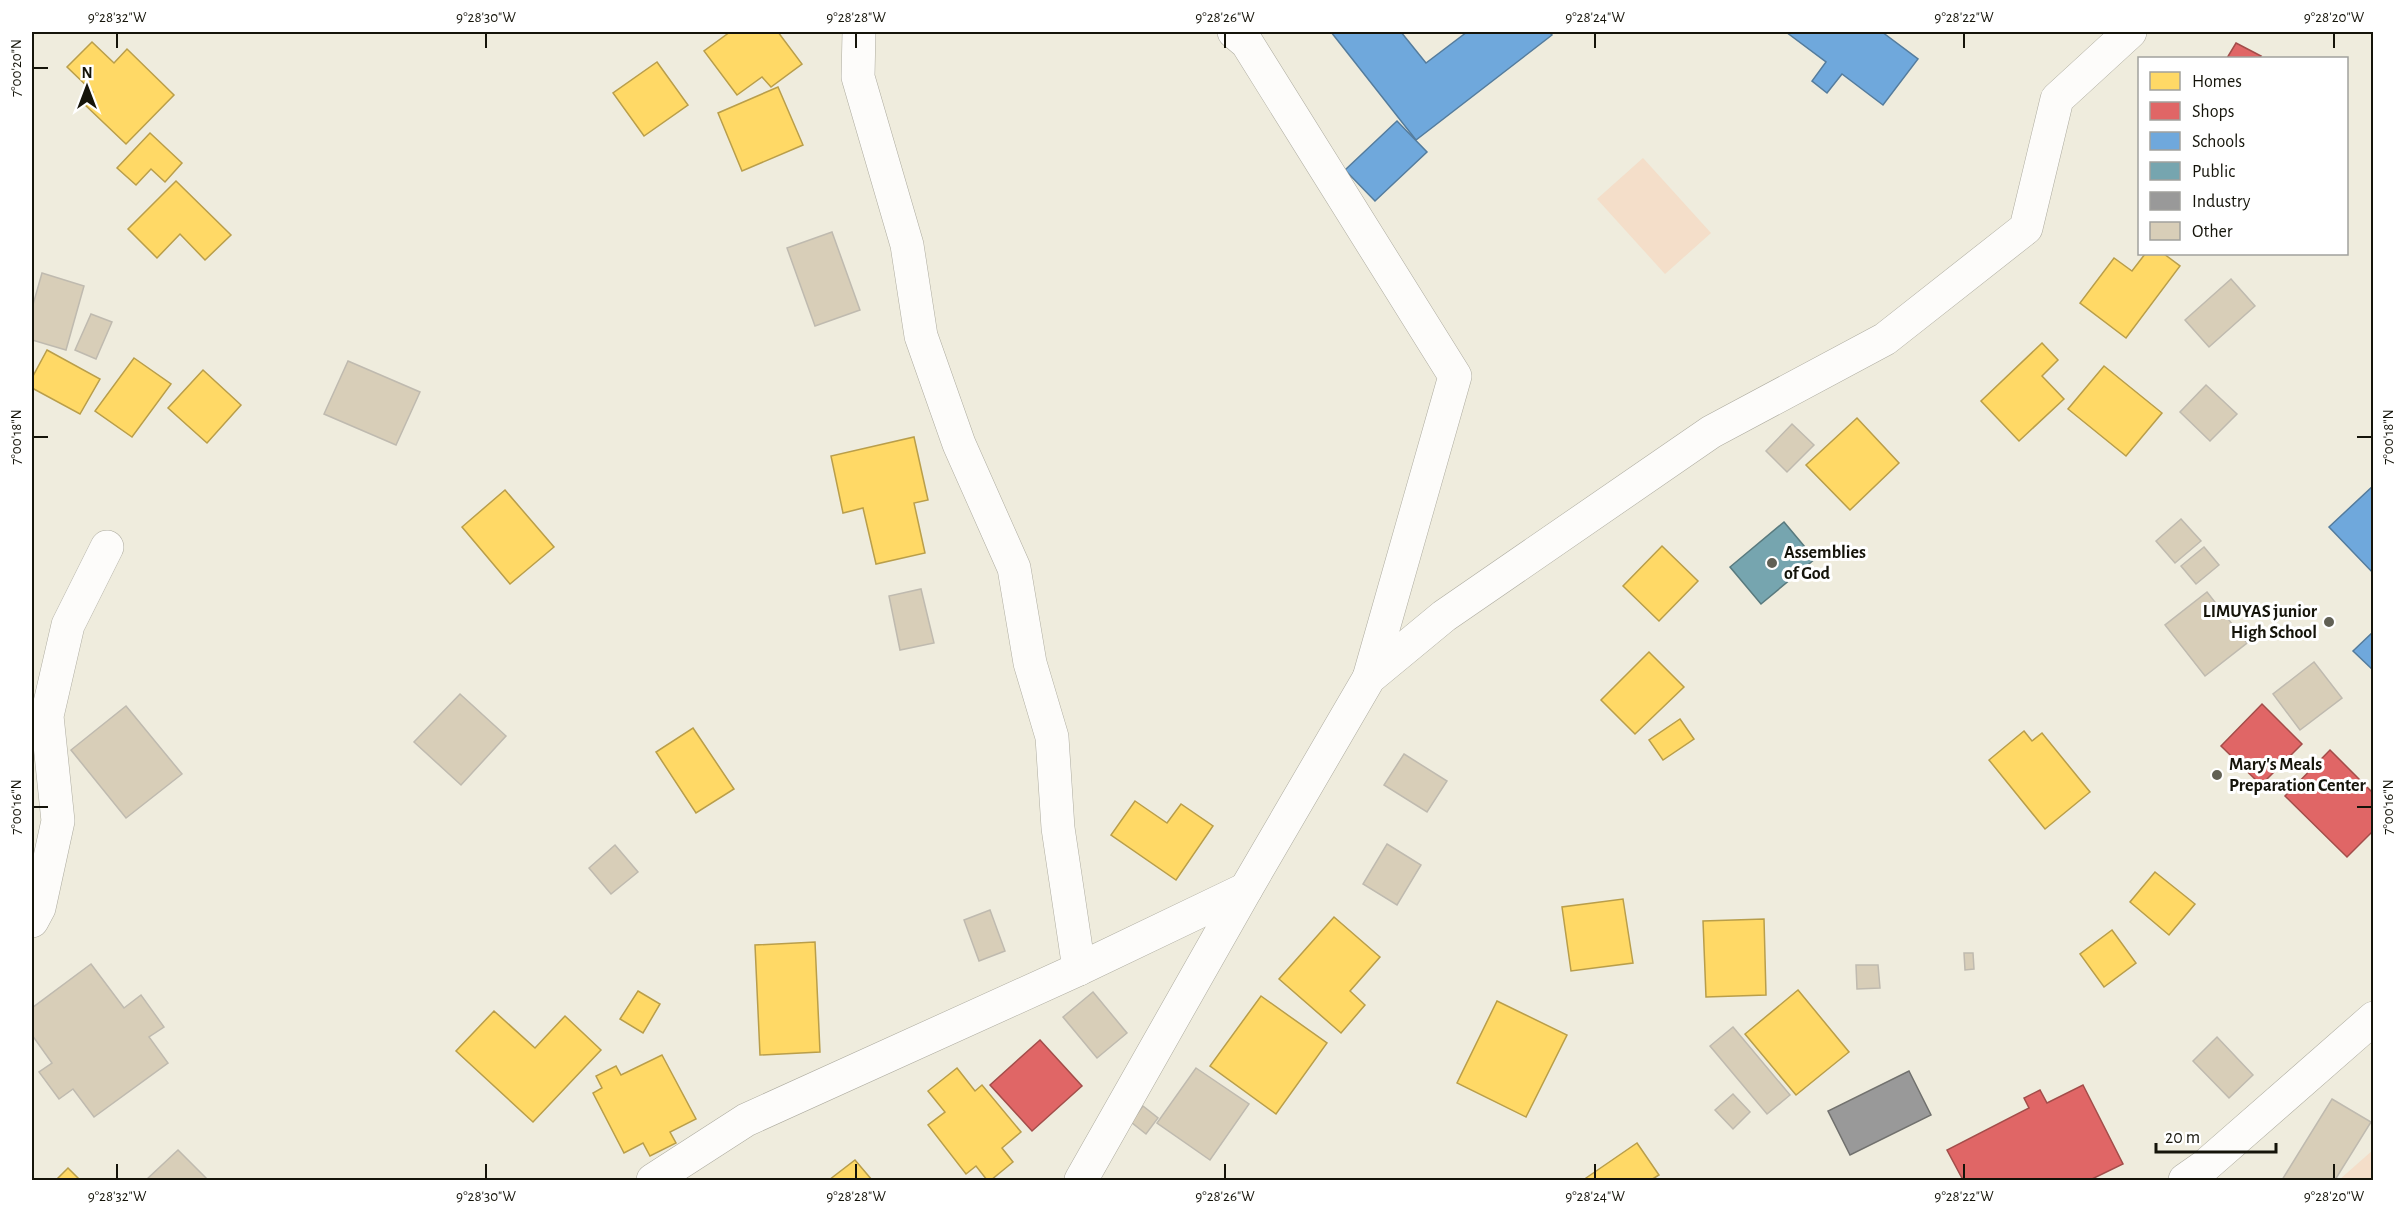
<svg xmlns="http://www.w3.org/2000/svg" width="2405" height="1212" viewBox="0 0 2405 1212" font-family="'Alegreya Sans',sans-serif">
<rect width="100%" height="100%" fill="#efecdd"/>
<g fill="#f4dec9">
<path d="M1643 158 1711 233 1665 274 1597 199Z"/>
<path d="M2373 1150V1180H2339Z"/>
</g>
<g fill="#ffd966" stroke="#b99e4a" stroke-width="1.5">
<path d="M730 32H778L802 64 771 87 762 77 737 95 704 51Z"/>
<path d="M92 42 114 63 127 49 174 95 126 144 83 103 93 92 67 67Z"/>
<path d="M657 62 688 105 644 136 613 93Z"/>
<path d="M778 87 803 145 742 171 718 113Z"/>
<path d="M150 133 182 163 165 182 151 169 136 185 117 168Z"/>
<path d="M176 181 231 235 205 260 180 234 157 258 128 229Z"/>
<path d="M2145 254H2164L2180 266 2126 338 2080 303 2114 258 2132 271Z"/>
<path d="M2042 343 2058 360 2042 376 2064 399 2019 441 1981 401Z"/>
<path d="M47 350 100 379 80 414 32 388V378Z"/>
<path d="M134 358 171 384 132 437 95 411Z"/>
<path d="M2104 366 2162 413 2126 456 2068 409Z"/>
<path d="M203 370 241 405 207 443 168 408Z"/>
<path d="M1857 418 1899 463 1850 510 1806 465Z"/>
<path d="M914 437 928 500 914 503 925 553 876 564 863 508 843 513 831 456Z"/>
<path d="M505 490 554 547 510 584 462 527Z"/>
<path d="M1662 546 1698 581 1659 621 1623 586Z"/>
<path d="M1649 652 1684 687 1635 734 1601 700Z"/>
<path d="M1680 719 1694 739 1663 760 1649 740Z"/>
<path d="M693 728 734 789 696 813 656 752Z"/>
<path d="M2024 731 2032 741 2042 733 2090 792 2045 829 1989 760Z"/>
<path d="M1135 801 1167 823 1181 804 1213 826 1176 880 1111 835Z"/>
<path d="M2155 872 2195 904 2169 935 2130 902Z"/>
<path d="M1623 899 1633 963 1571 971 1562 907Z"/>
<path d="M1334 917 1380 957 1350 991 1365 1005 1341 1033 1279 979Z"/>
<path d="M1764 919 1766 995 1706 997 1703 921Z"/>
<path d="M2112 930 2136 963 2104 987 2080 954Z"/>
<path d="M815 942 820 1052 760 1055 755 945Z"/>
<path d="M1798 990 1849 1052 1796 1095 1745 1034Z"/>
<path d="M638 991 660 1004 643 1033 620 1019Z"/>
<path d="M1261 996 1327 1043 1276 1114 1210 1066Z"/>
<path d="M1497 1001 1567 1035 1526 1117 1457 1083Z"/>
<path d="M494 1011 535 1048 565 1016 601 1050 533 1122 456 1051Z"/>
<path d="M662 1055 696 1119 670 1132 676 1143 650 1156 643 1143 624 1153 593 1093 602 1088 596 1076 616 1066 621 1075Z"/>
<path d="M957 1068 975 1091 982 1085 1021 1132 1002 1148 1013 1162 991 1180H987L976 1166 966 1174 928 1125 945 1112 928 1091Z"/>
<path d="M1637 1143 1659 1175 1651 1180H1588L1586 1178Z"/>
<path d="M855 1160 872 1180H829Z"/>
<path d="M68 1168 80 1180H56Z"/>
</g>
<g fill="#e06666" stroke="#a34d4a" stroke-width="1.5">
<path d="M2236 43 2261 56 2259 58H2227Z"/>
<path d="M2262 704 2302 744 2261 785 2221 746Z"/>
<path d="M2330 750 2374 794V830L2347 857 2285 796Z"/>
<path d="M1040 1040 1082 1086 1032 1131 990 1085Z"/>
<path d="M2083 1085 2123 1164 2090 1180H1963L1947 1150 2029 1108 2024 1098 2040 1090 2047 1103Z"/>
</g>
<g fill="#6fa8dc" stroke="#547c9d" stroke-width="1.5">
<path d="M1331 32H1401L1426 63 1467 32H1549L1552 35 1416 140Z"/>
<path d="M1786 32H1882L1918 59 1883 105 1842 74 1827 93 1812 81 1826 62Z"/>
<path d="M1397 121 1427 152 1375 201 1345 170Z"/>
<path d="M2374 485V574L2329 527Z"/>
<path d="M2374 631V671L2353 651Z"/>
</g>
<path fill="#76a5af" stroke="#597a7e" stroke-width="1.5" d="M1784 522 1815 559 1761 604 1730 567Z"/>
<path fill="#999" stroke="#71716e" stroke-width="1.5" d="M1909 1071 1931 1115 1850 1155 1828 1111Z"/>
<g fill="#d8ceb8" stroke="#bfbaaf" stroke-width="1.5">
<path d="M832 232 860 310 815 326 787 248Z"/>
<path d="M42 273 84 286 66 350 32 340V308Z"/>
<path d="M2231 279 2255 306 2209 347 2185 320Z"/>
<path d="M91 314 112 322 96 359 75 350Z"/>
<path d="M348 361 420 392 396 445 324 414Z"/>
<path d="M2206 385 2237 414 2210 441 2180 412Z"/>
<path d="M1792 424 1814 445 1787 472 1766 451Z"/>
<path d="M2181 519 2201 541 2175 563 2156 541Z"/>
<path d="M2204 547 2219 565 2196 584 2181 566Z"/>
<path d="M921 589 934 643 900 650 889 596Z"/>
<path d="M2207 592 2247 643 2205 676 2165 625Z"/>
<path d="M2314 662 2342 698 2300 730 2273 694Z"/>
<path d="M460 694 506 736 461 785 414 742Z"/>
<path d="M126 706 182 774 126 818 71 750Z"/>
<path d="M1404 754 1447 781 1427 812 1384 785Z"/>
<path d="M1387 844 1421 865 1397 905 1363 884Z"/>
<path d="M615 845 638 872 611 894 589 868Z"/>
<path d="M990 910 1005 951 979 961 964 920Z"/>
<path d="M1964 953H1973L1974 969 1965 970Z"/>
<path d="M91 964 124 1008 141 995 164 1027 149 1037 168 1063 94 1117 73 1089 59 1099 39 1072 52 1063 32 1035V1008Z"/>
<path d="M1856 965H1878L1880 988 1857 989Z"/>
<path d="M1093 992 1127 1033 1097 1058 1063 1017Z"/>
<path d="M1733 1027 1790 1095 1767 1114 1710 1046Z"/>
<path d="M2217 1037 2253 1075 2229 1098 2193 1061Z"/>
<path d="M1196 1068 1249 1104 1210 1160 1157 1123Z"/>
<path d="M1733 1094 1750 1112 1733 1129 1715 1110Z"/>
<path d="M2332 1099 2371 1122 2335 1180H2282Z"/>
<path d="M1143 1106 1158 1118 1146 1134 1131 1122Z"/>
<path d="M178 1150 208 1180H146Z"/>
</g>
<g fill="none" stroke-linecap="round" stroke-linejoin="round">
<defs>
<g id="minor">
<path d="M859 32 858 77 907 245 921 336 959 444 1014 568 1030 663 1052 737 1058 828 1079 969"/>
<path d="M1234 32 1247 43 1455 376 1369 678"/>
<path d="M32 921 39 908 58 821 47 716 68 625 107 547"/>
<path d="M653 1180 746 1120 1079 969 1246 889"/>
<path d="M1081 1180 1246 889 1369 678 1444 616 1711 432 1885 339 2026 228 2057 99 2130 32"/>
<path d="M2185 1180 2205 1166 2374 1018"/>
</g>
</defs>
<use href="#minor" stroke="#adab9f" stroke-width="34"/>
<use href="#minor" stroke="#fdfcfa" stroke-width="33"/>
</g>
<path fill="none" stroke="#15140a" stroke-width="2" d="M117 33V48M486 33V48M856 33V48M1225 33V48M1595 33V48M1964 33V48M2334 33V48M33 68H48M33 437H48M2357 437H2372M33 807H48M2357 807H2372M117 1164V1179M486 1164V1179M856 1164V1179M1225 1164V1179M1595 1164V1179M1964 1164V1179M2334 1164V1179"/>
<g fill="#616054" stroke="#fff" stroke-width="2">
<circle cx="1772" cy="563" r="6"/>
<circle cx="2329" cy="622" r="6"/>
<circle cx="2217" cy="775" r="6"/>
</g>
<g text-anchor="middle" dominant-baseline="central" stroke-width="6" stroke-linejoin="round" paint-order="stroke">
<g font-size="18" font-weight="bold" fill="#15140a" stroke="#fff" text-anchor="start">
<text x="1784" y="553">Assemblies<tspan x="1784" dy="21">of God</tspan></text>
<text x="2317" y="612" text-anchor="end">LIMUYAS junior<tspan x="2317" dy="21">High School</tspan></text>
<text x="2229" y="765">Mary's Meals<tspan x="2229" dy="21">Preparation Center</tspan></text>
</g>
</g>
<rect width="2405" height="1212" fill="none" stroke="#ffffff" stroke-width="66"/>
<rect x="2138" y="57" width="210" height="198" fill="#ffffff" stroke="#a1a19d" stroke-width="1.5"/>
<rect x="2150" y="72" width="30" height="18" fill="#ffd966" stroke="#a1a19d" stroke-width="1.5"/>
<text x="2192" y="87" font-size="18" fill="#15140a">Homes</text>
<rect x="2150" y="102" width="30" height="18" fill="#e06666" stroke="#a1a19d" stroke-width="1.5"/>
<text x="2192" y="117" font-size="18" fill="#15140a">Shops</text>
<rect x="2150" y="132" width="30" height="18" fill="#6fa8dc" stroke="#a1a19d" stroke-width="1.5"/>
<text x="2192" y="147" font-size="18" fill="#15140a">Schools</text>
<rect x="2150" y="162" width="30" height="18" fill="#76a5af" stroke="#a1a19d" stroke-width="1.5"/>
<text x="2192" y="177" font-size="18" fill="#15140a">Public</text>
<rect x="2150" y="192" width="30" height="18" fill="#999999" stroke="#a1a19d" stroke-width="1.5"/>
<text x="2192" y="207" font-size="18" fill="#15140a">Industry</text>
<rect x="2150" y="222" width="30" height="18" fill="#d8ceb8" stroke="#a1a19d" stroke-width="1.5"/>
<text x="2192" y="237" font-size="18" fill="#15140a">Other</text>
<g transform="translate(87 87)" stroke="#ffffff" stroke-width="4.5" paint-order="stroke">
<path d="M0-4.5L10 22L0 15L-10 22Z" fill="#15140a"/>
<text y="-9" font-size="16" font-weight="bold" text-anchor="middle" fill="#15140a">N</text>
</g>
<path d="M2156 1143v9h120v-9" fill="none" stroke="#15140a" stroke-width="3"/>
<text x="2165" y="1143" font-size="18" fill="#15140a" stroke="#ffffff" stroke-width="4.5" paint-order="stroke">20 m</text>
<rect x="33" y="33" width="2339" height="1146" fill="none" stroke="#15140a" stroke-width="2"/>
<g font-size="15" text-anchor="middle" fill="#15140a">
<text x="117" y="22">9°28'32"W</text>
<text x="486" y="22">9°28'30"W</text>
<text x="856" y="22">9°28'28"W</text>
<text x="1225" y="22">9°28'26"W</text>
<text x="1595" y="22">9°28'24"W</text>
<text x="1964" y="22">9°28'22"W</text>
<text x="2334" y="22">9°28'20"W</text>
<text transform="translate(16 68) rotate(-90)" y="5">7°00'20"N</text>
<text transform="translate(16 437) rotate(-90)" y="5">7°00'18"N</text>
<text transform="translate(2388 437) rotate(-90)" y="5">7°00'18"N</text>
<text transform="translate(16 807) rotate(-90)" y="5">7°00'16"N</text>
<text transform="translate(2388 807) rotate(-90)" y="5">7°00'16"N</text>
<text x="117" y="1201">9°28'32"W</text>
<text x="486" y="1201">9°28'30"W</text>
<text x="856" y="1201">9°28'28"W</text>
<text x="1225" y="1201">9°28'26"W</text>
<text x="1595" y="1201">9°28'24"W</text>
<text x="1964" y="1201">9°28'22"W</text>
<text x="2334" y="1201">9°28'20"W</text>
</g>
</svg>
